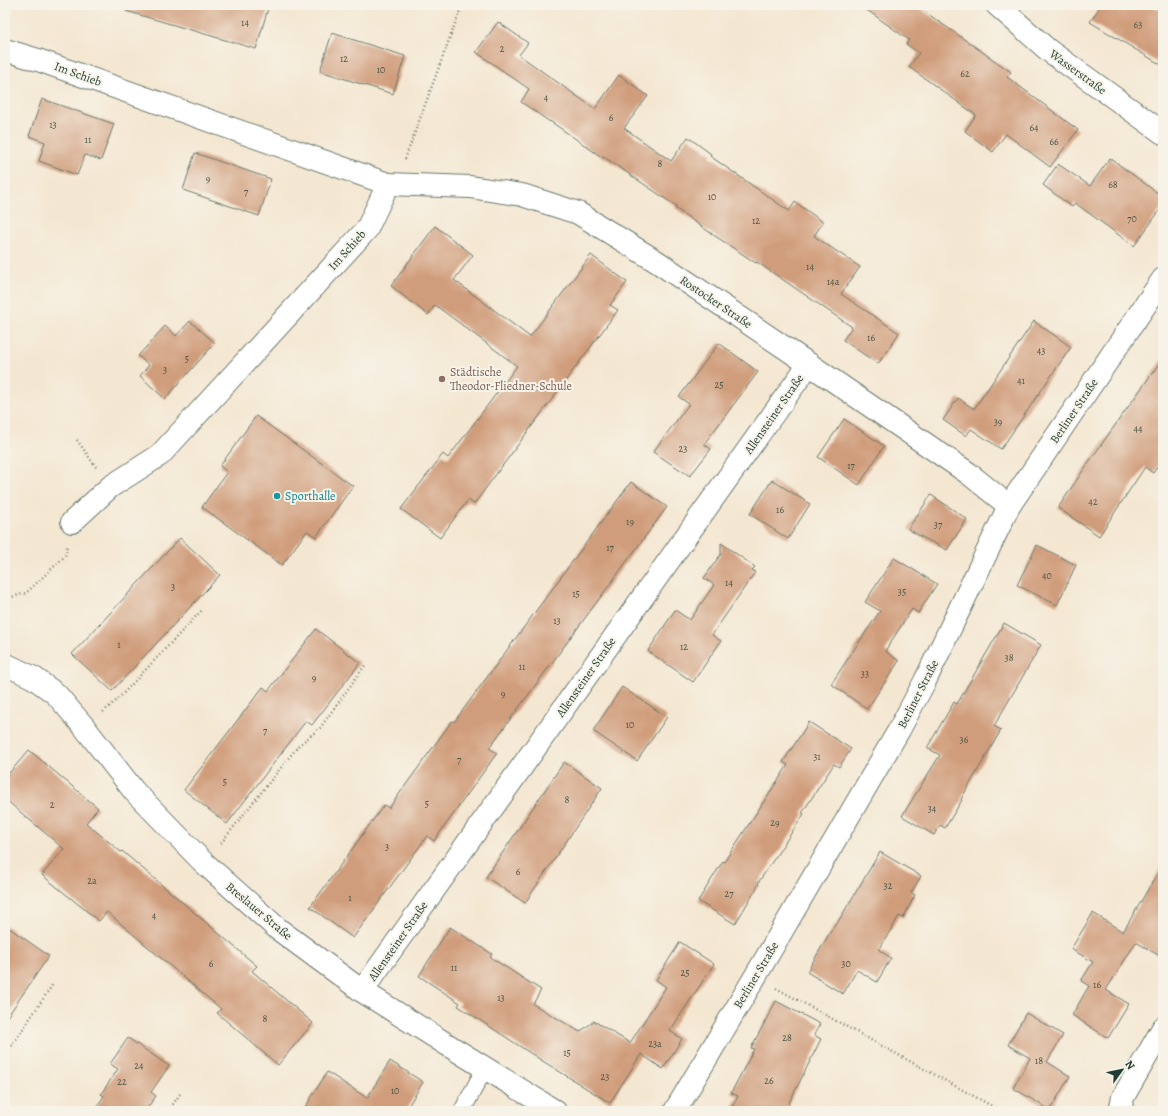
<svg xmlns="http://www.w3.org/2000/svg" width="1168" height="1116" viewBox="0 0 1168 1116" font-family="Alegreya,serif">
<rect width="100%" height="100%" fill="#f7f3e8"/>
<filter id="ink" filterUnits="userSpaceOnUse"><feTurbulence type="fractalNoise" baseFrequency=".025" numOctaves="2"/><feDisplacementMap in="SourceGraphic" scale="8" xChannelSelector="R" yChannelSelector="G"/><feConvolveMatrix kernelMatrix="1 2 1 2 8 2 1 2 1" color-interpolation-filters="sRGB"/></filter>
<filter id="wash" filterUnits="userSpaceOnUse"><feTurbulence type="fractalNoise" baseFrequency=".012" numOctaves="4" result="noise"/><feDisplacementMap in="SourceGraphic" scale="16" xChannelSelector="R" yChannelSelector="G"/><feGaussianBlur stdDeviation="0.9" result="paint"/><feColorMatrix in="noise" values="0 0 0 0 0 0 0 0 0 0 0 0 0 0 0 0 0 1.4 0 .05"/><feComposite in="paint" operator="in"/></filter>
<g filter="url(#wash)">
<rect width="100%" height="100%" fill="#f4e7d2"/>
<g id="blocks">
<g fill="#d09d7c">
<path d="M127 5H269L256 49 126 11Z"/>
<path d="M860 5H915L1011 72 1007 77 1078 130 1050 167 1006 134 993 152 965 131 976 115 909 67 919 53 906 44 909 40Z"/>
<path d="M1101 5H1151L1163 12V66L1090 22Z"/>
<path d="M498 22 528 43 519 55 595 109 619 75 648 96 624 128 671 161 688 137 711 154 710 156 789 211 795 202 823 222 814 236 860 267 841 294 899 333 878 364 843 340 852 327 757 262 756 263 715 236 675 208 676 206 604 157 603 158 550 121V122L521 102 529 89 476 52Z"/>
<path d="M332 33 405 56 393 94 320 71Z"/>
<path d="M42 99 114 124 101 160 85 155 77 175 39 161 45 142 29 136Z"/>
<path d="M195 153 271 179 259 216 183 190Z"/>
<path d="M1110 158 1163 197V206L1134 246 1075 203 1072 207 1043 185 1058 164 1090 186Z"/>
<path d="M435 226 473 255 454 280 530 337 591 255 627 282 610 305 618 310 474 504 468 500 440 538 401 509 443 454 448 458 517 366 435 305 428 315 391 286Z"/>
<path d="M190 321 215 343 165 399 140 376 149 365 138 356 165 326 176 336Z"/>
<path d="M1034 321 1071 347 1001 449 971 429 966 436 943 420 958 398 974 409Z"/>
<path d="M719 343 758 372 704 444 711 449 690 476 653 452 689 404 679 397Z"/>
<path d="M1163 358V458L1153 473 1145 467 1099 536 1058 508 1086 466Z"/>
<path d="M256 416 353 486 316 537 307 531 282 565 202 507 227 472 220 466Z"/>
<path d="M844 419 884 446 859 485 818 457Z"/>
<path d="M772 480 810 504 788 539 750 514Z"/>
<path d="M631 482 667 507 489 748 497 753 434 841 427 836 353 938 310 907 384 805 389 808 452 721 454 722Z"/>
<path d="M931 495 967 519 947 550 918 535 908 529Z"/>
<path d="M180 538 220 575 112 691 72 654Z"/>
<path d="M721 543 755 567 752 570 755 572 712 635 721 641 693 682 648 651 675 610 690 620 714 585 704 578 721 554Z"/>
<path d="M1037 545 1076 565 1057 605 1017 585Z"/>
<path d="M894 558 937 584 918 613 912 609 885 651 899 661 867 709 831 684 880 611 865 602Z"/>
<path d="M1004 623 1041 645 994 726 1001 730 961 799 962 800 945 828 940 825 934 835 902 816 940 755 927 748 954 702 957 704Z"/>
<path d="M316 629 360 663 312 725 306 721 227 824 184 790 263 687 268 691Z"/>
<path d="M622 687 667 717 637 761 593 731Z"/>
<path d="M809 722 851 749 839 767 834 764 802 813 804 814 758 883 759 884 735 924 698 901 723 861 724 862 788 765 783 762Z"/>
<path d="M29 750 98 808 86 823 121 852 122 851 257 966 252 971 313 1023 278 1065 217 1013 221 1009 107 912 99 921 42 875 64 849 5 799V778Z"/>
<path d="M564 762 602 788 525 903 486 877Z"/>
<path d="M880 852 921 876 911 893 915 895 903 918 899 916 879 950 891 958 877 982 857 970 843 994 807 972 835 924 836 925Z"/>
<path d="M1163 864V958L1136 942 1106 990 1129 1004 1108 1038 1072 1015 1089 986 1081 981 1093 962 1071 949 1093 913 1123 932Z"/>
<path d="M5 925 49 956 5 1020Z"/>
<path d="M450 927 492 954 490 957 541 990 533 1004 580 1032 594 1021 630 1043 666 987 656 980 680 942 714 964 670 1031 682 1039 663 1069 641 1054 610 1103 541 1060 458 1006 460 1003 419 976Z"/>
<path d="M776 1001 820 1024 814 1035 821 1039 785 1111H730L738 1096 731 1093 754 1049 751 1048Z"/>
<path d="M1026 1013 1063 1035 1047 1062 1070 1076 1050 1110 1013 1088 1030 1058 1008 1045Z"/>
<path d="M128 1038 169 1066 151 1092 156 1096 145 1111H94L104 1096 101 1094 118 1069 110 1064Z"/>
<path d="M390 1061 423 1082 405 1111H303L327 1072 367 1098Z"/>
</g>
</g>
</g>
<g filter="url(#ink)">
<use href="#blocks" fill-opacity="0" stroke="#6a786b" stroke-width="1"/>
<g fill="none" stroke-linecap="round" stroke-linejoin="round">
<defs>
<path id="service" d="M462 1111 485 1068"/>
<g id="minor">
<path d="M997 5 1048 50 1163 133"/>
<path d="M5 50 38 60 388 184 367 229 160 455 110 487 72 522"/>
<path d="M388 184 470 187 522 195 578 213 656 261 809 364 968 473 1009 506"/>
<path d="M5 664 34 678 56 694 85 728 134 791 203 862 278 929 362 991 451 1047 555 1111"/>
<path d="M362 991 809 364"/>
<path d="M675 1111 755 977 899 730 925 681 1009 506 1163 279"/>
<path d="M1120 1111 1123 1097 1163 1028"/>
</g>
</defs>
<use href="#service" stroke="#6a786b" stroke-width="18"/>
<use href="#minor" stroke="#6a786b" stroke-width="24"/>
<g stroke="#6a786b" stroke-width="2.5" stroke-dasharray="1 3" stroke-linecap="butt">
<path d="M405 159 462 5"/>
<path d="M77 440 96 467"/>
<path d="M5 599 26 593 65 556 67 546"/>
<path d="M103 712 118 699 202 610"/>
<path d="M221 843 299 745 320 728 366 664"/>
<path d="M776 988 1001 1111"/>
<path d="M5 1056 53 984"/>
<path d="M168 1111 180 1094"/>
</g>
<use href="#service" stroke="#fff" stroke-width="16"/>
<use href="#minor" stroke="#fff" stroke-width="22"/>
</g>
</g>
<circle fill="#8d6e63" stroke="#f7f3e8" stroke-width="1.5" cx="442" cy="379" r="4"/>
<circle fill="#0f9aa8" stroke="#f7f3e8" stroke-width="1.5" cx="277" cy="496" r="4"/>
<g text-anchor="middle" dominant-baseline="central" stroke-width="4" stroke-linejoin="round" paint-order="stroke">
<g font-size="10" fill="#4b5546">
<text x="245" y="22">14</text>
<text x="1138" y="24">63</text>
<text x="502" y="48">2</text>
<text x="344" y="58">12</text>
<text x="381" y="69">10</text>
<text x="965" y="73">62</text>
<text x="546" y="97">4</text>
<text x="611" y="117">6</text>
<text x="53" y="124">13</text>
<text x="1034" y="127">64</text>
<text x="88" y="139">11</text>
<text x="1054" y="141">66</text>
<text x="660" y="163">8</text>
<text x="208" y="178">9</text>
<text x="1113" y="184">68</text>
<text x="246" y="191">7</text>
<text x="712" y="196">10</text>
<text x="1132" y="218">70</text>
<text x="756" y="220">12</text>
<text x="810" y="266">14</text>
<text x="833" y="281">14a</text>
<text x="871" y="337">16</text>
<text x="1041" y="350">43</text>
<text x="187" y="358">5</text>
<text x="165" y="369">3</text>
<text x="1021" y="380">41</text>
<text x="719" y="384">25</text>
<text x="998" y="421">39</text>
<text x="1138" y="428">44</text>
<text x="683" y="448">23</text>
<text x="851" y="465">17</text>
<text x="1093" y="501">42</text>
<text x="780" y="509">16</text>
<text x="630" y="521">19</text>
<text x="938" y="524">37</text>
<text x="610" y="547">17</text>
<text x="1047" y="575">40</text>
<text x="729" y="582">14</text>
<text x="173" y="586">3</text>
<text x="902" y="591">35</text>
<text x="576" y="593">15</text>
<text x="557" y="620">13</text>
<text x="119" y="644">1</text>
<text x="684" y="646">12</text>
<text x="1009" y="657">38</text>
<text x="522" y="666">11</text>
<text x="865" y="673">33</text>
<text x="314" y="677">9</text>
<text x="503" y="693">9</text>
<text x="630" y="724">10</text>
<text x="265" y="730">7</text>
<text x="964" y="739">36</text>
<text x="817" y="756">31</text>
<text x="459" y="759">7</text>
<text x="225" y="781">5</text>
<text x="567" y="799">8</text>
<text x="427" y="803">5</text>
<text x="52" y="804">2</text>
<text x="932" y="808">34</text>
<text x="775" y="822">29</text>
<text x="387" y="846">3</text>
<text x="518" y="871">6</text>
<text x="92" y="880">2a</text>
<text x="888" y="885">32</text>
<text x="729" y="893">27</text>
<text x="350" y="897">1</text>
<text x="154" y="915">4</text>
<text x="211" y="963">6</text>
<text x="846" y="963">30</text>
<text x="454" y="967">11</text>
<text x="685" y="972">25</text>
<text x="1097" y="984">16</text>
<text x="501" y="997">13</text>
<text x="265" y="1018">8</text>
<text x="787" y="1037">28</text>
<text x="655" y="1043">23a</text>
<text x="567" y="1052">15</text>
<text x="1039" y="1060">18</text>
<text x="139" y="1065">24</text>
<text x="605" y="1076">23</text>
<text x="769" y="1080">26</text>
<text x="122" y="1081">22</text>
<text x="395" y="1090">10</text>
</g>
<g font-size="12" fill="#1f3d34" stroke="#f7f3e8">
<text transform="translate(1078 72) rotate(36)">Wasserstraße</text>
<text transform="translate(78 74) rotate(20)">Im Schieb</text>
<text transform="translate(347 250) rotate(-48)">Im Schieb</text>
<text transform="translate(716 302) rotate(34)">Rostocker Straße</text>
<text transform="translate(1074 411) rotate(-56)">Berliner Straße</text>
<text transform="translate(774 414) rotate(-55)">Allensteiner Straße</text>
<text transform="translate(586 677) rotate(-55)">Allensteiner Straße</text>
<text transform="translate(918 694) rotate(-63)">Berliner Straße</text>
<text transform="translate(259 911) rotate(40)">Breslauer Straße</text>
<text transform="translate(398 941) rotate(-55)">Allensteiner Straße</text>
<text transform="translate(756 975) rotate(-59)">Berliner Straße</text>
</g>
<g font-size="12" fill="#785e54" stroke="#f7f3e8" text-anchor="start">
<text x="450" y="372">Städtische<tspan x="450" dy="14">Theodor-Fliedner-Schule</tspan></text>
</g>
<g font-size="12" fill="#0d838f" stroke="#f7f3e8" text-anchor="start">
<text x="285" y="496">Sporthalle</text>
</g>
</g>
<rect width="1168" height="1116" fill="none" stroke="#f7f3e8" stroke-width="20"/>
<g transform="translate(1122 1070) rotate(57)" stroke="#f7f3e8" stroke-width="3" paint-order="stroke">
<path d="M0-3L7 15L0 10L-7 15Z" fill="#1f3d34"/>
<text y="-6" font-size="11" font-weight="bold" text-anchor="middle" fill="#1f3d34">N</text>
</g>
</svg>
